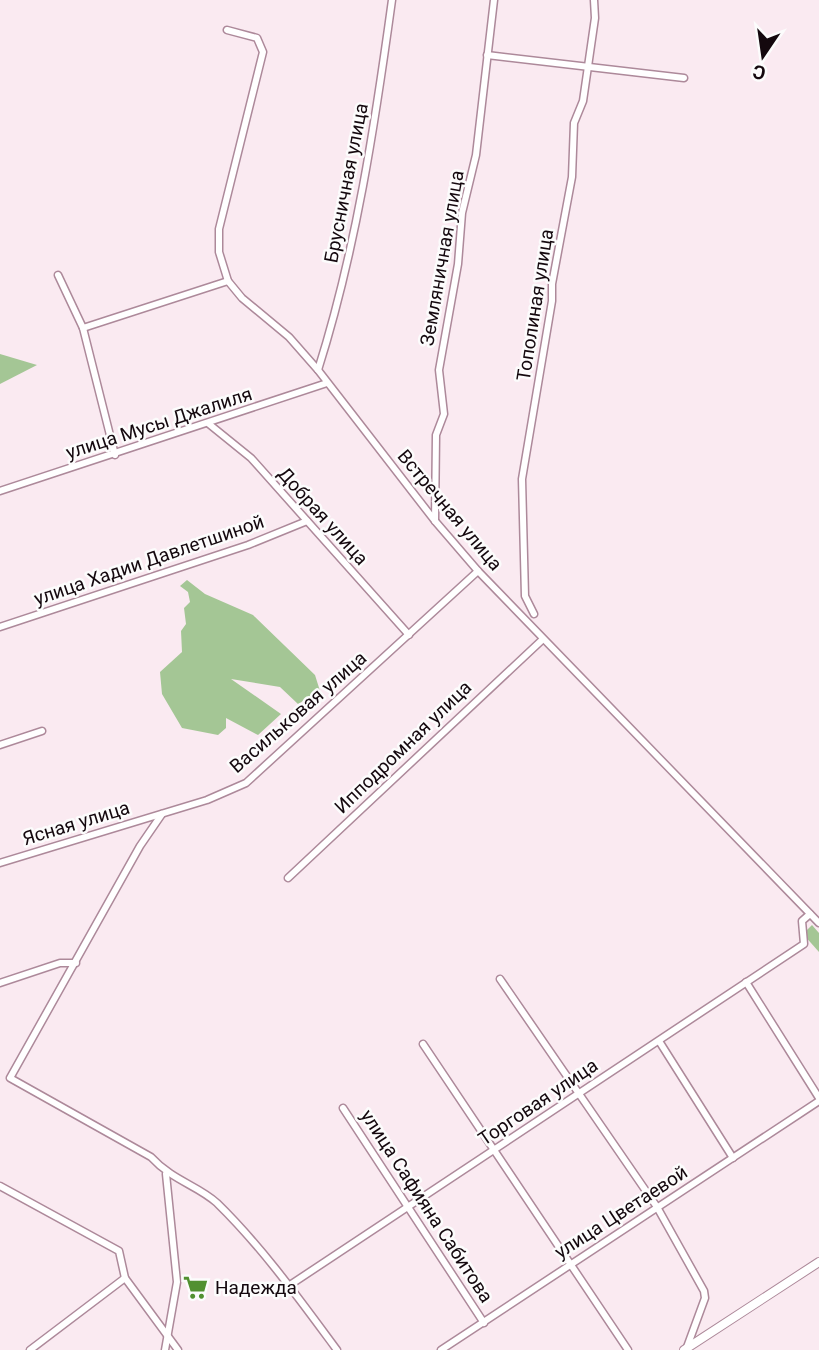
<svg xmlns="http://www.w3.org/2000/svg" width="819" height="1350" viewBox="0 0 819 1350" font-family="Roboto,sans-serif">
<rect width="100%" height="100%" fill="#faeaf1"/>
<g fill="#a4c695">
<path d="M0 354 37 365 0 384Z"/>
<path d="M187 580 205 594 253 615 315 675 320 691 298 704 280 687 231 679 281 714 258 735 226 718V728L218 735 182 728 162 694 160 672 182 652 181 631 186 624 184 608 190 602 188 592 180 586Z"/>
<path d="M812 925 819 933V952L803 934Z"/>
</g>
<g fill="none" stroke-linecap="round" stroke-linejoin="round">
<defs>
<g id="minor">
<path d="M227 30 257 38 263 52 219 229V252L228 281 242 298 289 337 318 370 435 521 478 571 819 923"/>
<path d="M487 55 684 78"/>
<path d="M58 275 83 328 115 455"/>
<path d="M83 328 228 281"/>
<path d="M318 370C356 250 375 124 392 0"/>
<path d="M209 424 251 458 409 635"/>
<path d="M0 491 327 383"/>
<path d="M435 521 436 435 444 414 439 370 458 264 462 213 476 155 494 0"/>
<path d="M534 614 525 596 522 479 552 301V284L572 177 574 123 583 101 595 18 594 0"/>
<path d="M0 627 248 545 307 521"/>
<path d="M0 745 42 731"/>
<path d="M162 814 140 846 10 1078 151 1157C173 1181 197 1185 217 1203 262 1247 300 1300 337 1350"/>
<path d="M0 863 207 800 246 783 478 571"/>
<path d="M288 878 542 640"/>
<path d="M500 979 657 1207 704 1291 705 1298 687 1347"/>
<path d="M746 982 819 1098"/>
<path d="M0 983 60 963H76"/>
<path d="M659 1041 733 1158"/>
<path d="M423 1044 628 1350"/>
<path d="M343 1108 484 1323"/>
<path d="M0 1186 119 1251 125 1278 178 1350"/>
<path d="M290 1285 804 944 802 921 810 914"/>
<path d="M30 1350 125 1278"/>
<path d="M165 1350 177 1282 166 1174"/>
<path d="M441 1350 819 1101"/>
</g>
<path id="tertiary" d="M684 1350 819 1262"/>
</defs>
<use href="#minor" stroke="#ad899a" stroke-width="9"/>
<use href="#tertiary" stroke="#ad899a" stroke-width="10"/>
<use href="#minor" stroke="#fff" stroke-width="6"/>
<use href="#tertiary" stroke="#fff" stroke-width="8"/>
</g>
<defs>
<symbol id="supermarket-bare" viewBox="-9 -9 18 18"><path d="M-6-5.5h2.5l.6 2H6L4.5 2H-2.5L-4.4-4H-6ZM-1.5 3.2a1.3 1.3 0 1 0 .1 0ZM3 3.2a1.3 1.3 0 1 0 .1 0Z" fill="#529031" stroke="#fcfcfc" stroke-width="2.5" paint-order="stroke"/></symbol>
</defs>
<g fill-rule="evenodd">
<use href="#supermarket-bare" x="178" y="1270" width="35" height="35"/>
</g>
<g text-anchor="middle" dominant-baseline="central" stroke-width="5" stroke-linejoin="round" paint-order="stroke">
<g font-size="19" fill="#14080e" stroke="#fcfcfc">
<text transform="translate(346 183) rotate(-79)">Брусничная улица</text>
<text transform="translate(442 258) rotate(-80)">Земляничная улица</text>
<text transform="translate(535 305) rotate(-81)">Тополиная улица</text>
<text transform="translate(159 423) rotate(-18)">улица Мусы Джалиля</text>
<text transform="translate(450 510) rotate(50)">Встречная улица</text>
<text transform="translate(323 516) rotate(48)">Добрая улица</text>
<text transform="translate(149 560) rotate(-19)">улица Хадии Давлетшиной</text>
<text transform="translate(298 712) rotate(-41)">Васильковая улица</text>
<text transform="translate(403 747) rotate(-44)">Ипподромная улица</text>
<text transform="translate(76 823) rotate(-17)">Ясная улица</text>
<text transform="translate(538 1102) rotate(-34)">Торговая улица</text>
<text transform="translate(427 1206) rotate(57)">улица Сафияна Сабитова</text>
<text transform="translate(621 1212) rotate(-33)">улица Цветаевой</text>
</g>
<g font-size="19" fill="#14080e" stroke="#fcfcfc" text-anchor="start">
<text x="215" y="1287">Надежда</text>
</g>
</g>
<g transform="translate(763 56) rotate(193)" stroke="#fcfcfc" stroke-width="5" paint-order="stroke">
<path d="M0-5L12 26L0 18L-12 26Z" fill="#14080e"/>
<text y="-10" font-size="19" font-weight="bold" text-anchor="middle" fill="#14080e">С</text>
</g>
</svg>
